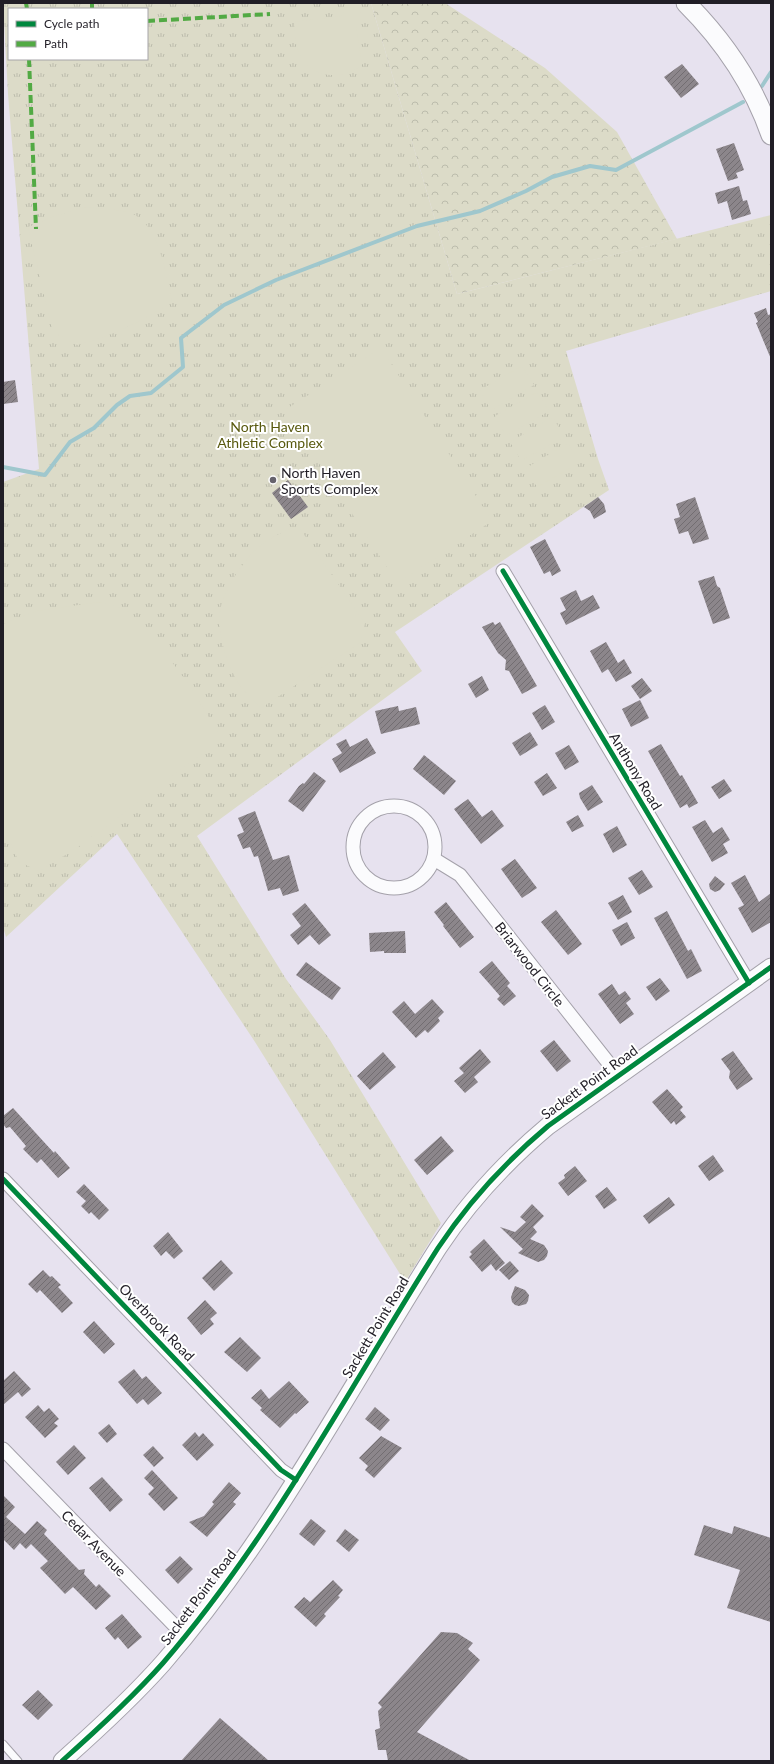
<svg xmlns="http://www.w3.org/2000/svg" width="774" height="1764" viewBox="0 0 774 1764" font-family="Lato,sans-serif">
<defs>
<pattern id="grass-tufts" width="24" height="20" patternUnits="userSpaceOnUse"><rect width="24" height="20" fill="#dcdbc8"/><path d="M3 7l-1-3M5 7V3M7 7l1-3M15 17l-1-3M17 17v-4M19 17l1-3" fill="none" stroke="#bcbcac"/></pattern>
<pattern id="forest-crowns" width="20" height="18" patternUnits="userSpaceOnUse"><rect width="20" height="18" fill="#dcdbc8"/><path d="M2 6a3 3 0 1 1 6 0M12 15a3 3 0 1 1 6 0" fill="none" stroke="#bcbcac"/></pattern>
<pattern id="building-hatch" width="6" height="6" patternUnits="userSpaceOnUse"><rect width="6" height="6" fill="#8c868b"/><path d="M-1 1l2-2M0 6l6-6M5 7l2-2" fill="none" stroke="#726d71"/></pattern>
</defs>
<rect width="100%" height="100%" fill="#e7e2ef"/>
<path fill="url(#grass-tufts)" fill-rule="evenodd" d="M3 3H371L457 294 771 215V291L566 351 598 459 609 490 395 632 422 671 197 836 286 979 330 1040 441 1223 405 1282 255 1042 117 834 6 937 3 927V482L39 469 8 94ZM9 9H147V59H9Z"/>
<path fill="url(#forest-crowns)" d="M371 3H445L545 68 617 132 677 239 457 294Z"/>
<g fill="#dcdbc8">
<path d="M347 7H354L360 11 361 19 356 26 362 65C340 82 308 78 298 50 295 42 295 31 294 22L341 16Z"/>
<path d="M84 207C95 208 126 210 133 214 160 227 166 275 172 302 143 321 110 337 77 345L53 332 28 227 55 216Z"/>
<path d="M381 348 492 521 397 583 285 410Z"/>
<path d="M522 366 534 385 491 410 480 390Z"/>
<path d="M537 392 549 411 506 436 495 416Z"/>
<path d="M553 417 564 437 521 461 510 442Z"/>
<path d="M568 443 579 463 537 487 526 468Z"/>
<path d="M298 526 365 623 361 642 261 708C252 699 241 689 235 677 226 660 217 632 220 612 221 601 227 591 232 581 249 552 266 537 298 526Z"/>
<path d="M99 602 113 605 129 612 147 629 190 686 222 739 77 848 39 871 19 862 3 826V624L36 611Z"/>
</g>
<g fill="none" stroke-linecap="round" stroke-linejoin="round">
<g stroke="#9fc7cd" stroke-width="4">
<path d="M762 86 771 72"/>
<path d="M3 467 45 475 70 442 94 428 117 405 130 396 151 393 183 367 181 338 224 305 276 280 417 226 480 211 526 191 552 177 590 166 616 170 743 102"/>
</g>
</g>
<g fill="url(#building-hatch)">
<path d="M682 64 699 84 681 98 664 77Z"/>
<path d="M734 143 744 170 736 173 738 178 728 181 716 149Z"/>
<path d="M739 186 743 201 747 200 751 214 732 220 727 201 718 204 715 193Z"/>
<path d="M766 308 768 315 771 314V359L756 323 758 322 754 313Z"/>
<path d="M15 380 18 402 3 404V382Z"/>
<path d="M288 480 308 507 291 519 272 493Z"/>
<path d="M598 497 604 504 606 512 594 519 590 511 584 507Z"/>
<path d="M695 497 709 539 693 544 688 531 679 534 674 519 680 517 676 504Z"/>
<path d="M545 539 561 571 552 576 550 571 544 574 530 547Z"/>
<path d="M714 576 717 586 720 588 730 618 713 624 698 581Z"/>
<path d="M576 590 581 601 593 595 600 608 566 625 560 613 566 610 560 598Z"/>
<path d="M493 622 495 625 500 622 537 686 522 694 509 671 505 670 506 660 498 653 482 627Z"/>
<path d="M606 642 618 663 624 659 632 673 616 682 608 669 602 673 590 651Z"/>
<path d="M482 676 489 690 476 698 468 684Z"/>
<path d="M642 678 652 691 640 699 631 686Z"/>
<path d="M640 700 649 718 631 727 622 709Z"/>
<path d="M545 705 555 722 542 730 532 713Z"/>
<path d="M398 706 399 711 416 707 420 724 381 734 375 711Z"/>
<path d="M530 732 538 745 520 756 512 743Z"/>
<path d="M367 738 376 753 340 773 332 759 342 753 336 744 346 739 350 747Z"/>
<path d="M661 744 680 776 682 775 698 803 689 808 687 804 680 808 648 751Z"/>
<path d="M569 745 579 762 565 770 555 753Z"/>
<path d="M424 755 456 781 444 795 413 769Z"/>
<path d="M314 772 326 781 303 812 288 801 299 786 303 783 304 784Z"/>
<path d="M547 773 557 788 543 796 534 782Z"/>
<path d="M724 779 732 791 719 799 711 787Z"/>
<path d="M592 785 603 802 588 811 580 798 579 793Z"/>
<path d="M468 799 482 817 492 810 504 826 481 844 454 809Z"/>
<path d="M255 811 273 860 289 855 299 891 283 896 280 888 268 891 258 856 254 857 250 847 243 849 237 835 244 832 238 818Z"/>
<path d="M578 815 584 826 572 832 566 822Z"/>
<path d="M705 820 713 833 722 827 730 840 723 844 728 853 712 862 692 827Z"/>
<path d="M617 826 627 845 613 853 603 834Z"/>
<path d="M515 859 537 888 522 898 501 869Z"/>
<path d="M642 870 653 887 639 895 628 878Z"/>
<path d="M745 875 759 902 771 893V922L752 933 738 908 744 905 731 883Z"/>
<path d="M715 876 725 884 720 890 715 892 710 889 709 884Z"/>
<path d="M623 895 632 912 618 920 608 903Z"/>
<path d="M446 902 474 937 460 948 443 926 444 925 434 912Z"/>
<path d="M305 903 331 935 319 945 310 935 298 945 290 935 301 926 292 914Z"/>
<path d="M556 910 582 944 568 955 541 922Z"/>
<path d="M667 911 688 951 691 949 702 971 687 979 654 918Z"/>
<path d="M627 922 635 938 621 946 612 930Z"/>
<path d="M405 931 406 953H384V951L370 952 369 933Z"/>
<path d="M492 961 510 983 507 986 516 996 504 1006 497 999 500 996 479 972Z"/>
<path d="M306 962 341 988 332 1000 296 975Z"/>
<path d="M660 978 670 991 656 1001 646 987Z"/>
<path d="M612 984 619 995 625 991 631 999 626 1003 634 1014 620 1024 598 994Z"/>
<path d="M432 999 444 1012 438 1018 440 1021 428 1033 425 1030 416 1038 392 1012 404 1001 415 1014Z"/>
<path d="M554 1040 571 1061 557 1072 540 1051Z"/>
<path d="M480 1049 491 1062 474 1077 478 1082 465 1093 454 1081 464 1073 459 1068Z"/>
<path d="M733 1051 753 1079 737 1090 729 1078 730 1071 721 1059Z"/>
<path d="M383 1052 396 1067 370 1090 357 1076Z"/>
<path d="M667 1089 683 1107 680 1110 686 1117 676 1125 674 1121 671 1124 652 1102Z"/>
<path d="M13 1108 54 1153 55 1151 70 1168 58 1178 41 1159 37 1163 23 1149 26 1146 10 1127 6 1128 3 1124V1116Z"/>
<path d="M441 1136 454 1151 427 1175 414 1160Z"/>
<path d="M713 1155 724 1171 709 1181 698 1166Z"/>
<path d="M575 1166 587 1181 568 1196 558 1183 565 1178 564 1175Z"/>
<path d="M84 1184 109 1210 99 1220 91 1212 89 1214 81 1206 86 1201 76 1192Z"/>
<path d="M607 1187 617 1200 604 1209 595 1196Z"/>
<path d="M669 1197 675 1205 649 1224 643 1216Z"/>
<path d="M532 1204 544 1216 533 1227 537 1232 530 1239 544 1245 548 1251 547 1256 544 1260 538 1262 518 1253 523 1249 500 1227 515 1232 526 1222 520 1217Z"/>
<path d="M168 1232 183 1251 174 1259 166 1251 161 1256 153 1246Z"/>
<path d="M484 1239 505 1263 496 1271 491 1264 482 1272 469 1257 472 1254 470 1252Z"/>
<path d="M221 1260 233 1273 214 1291 202 1278Z"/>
<path d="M510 1261 519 1271 509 1280 499 1270Z"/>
<path d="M43 1270 50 1277 52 1276 61 1285 58 1287 73 1303 62 1313 40 1290 37 1293 28 1284Z"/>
<path d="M515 1286 525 1290 529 1295 528 1301 526 1304 519 1306 515 1305 512 1302 511 1297Z"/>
<path d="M205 1300 217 1313 210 1319 214 1324 201 1335 187 1318Z"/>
<path d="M94 1321 115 1344 104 1354 83 1332Z"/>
<path d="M240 1337 261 1358 247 1372 224 1352Z"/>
<path d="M134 1369 142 1379 146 1376 162 1393 148 1405 143 1399 137 1404 118 1382Z"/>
<path d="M14 1371 31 1389 22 1397 18 1392 3 1405V1381Z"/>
<path d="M289 1381 309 1402 296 1414 295 1413 280 1428 260 1410 262 1408 251 1398 261 1389 269 1399Z"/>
<path d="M38 1405 44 1412 49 1408 59 1419 54 1423 58 1426 45 1438 25 1417Z"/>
<path d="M375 1407 390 1420 380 1431 365 1419Z"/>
<path d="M109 1424 117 1434 107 1443 98 1433Z"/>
<path d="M195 1432 199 1437 203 1433 214 1445 197 1461 182 1445Z"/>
<path d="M381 1436 402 1448 374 1478 365 1470 368 1466 359 1458Z"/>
<path d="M74 1445 86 1458 68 1475 56 1462Z"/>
<path d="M153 1446 164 1458 154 1467 143 1455Z"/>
<path d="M152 1470 178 1498 164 1511 148 1494 154 1488 144 1478Z"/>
<path d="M102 1477 123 1500 110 1512 89 1488Z"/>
<path d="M229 1482 241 1493 233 1502 236 1504 207 1537 189 1522 204 1516 214 1504 212 1502Z"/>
<path d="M3 1495 15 1507 6 1517 25 1534 37 1521 47 1530 44 1534 75 1566 79 1570 85 1569 84 1574 96 1587 99 1584 111 1596 96 1610 73 1587 65 1594 40 1568 48 1561 31 1544 26 1549 20 1543 14 1550 3 1539Z"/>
<path d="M311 1519 326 1531 314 1546 299 1534Z"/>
<path d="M704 1525 732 1534 734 1526 771 1538V1622L727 1608 740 1570 694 1555Z"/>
<path d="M345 1529 359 1540 349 1552 336 1541Z"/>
<path d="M180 1556 193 1569 178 1584 165 1570Z"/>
<path d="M333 1580 343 1590 338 1596 340 1597 324 1614 326 1616 316 1627 294 1607 304 1597 310 1602Z"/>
<path d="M122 1614 142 1637 128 1649 118 1637 115 1640 105 1628Z"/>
<path d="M441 1632 457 1633 473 1643 468 1649 480 1660 417 1732 471 1761H388L386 1750H378L375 1730 380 1728 378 1711 382 1707 378 1703Z"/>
<path d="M38 1690 53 1705 38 1720 22 1705Z"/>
<path d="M220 1718 269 1761H181Z"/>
</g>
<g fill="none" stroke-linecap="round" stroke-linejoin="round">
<defs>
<path id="service" d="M3 1744 18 1761"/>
<g id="minor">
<path d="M503 571 749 983"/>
<circle cx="394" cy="847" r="41"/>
<path d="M434 859 460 875 618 1075"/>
<path d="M3 1179 281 1470 296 1480"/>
<path d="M3 1449 175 1626 186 1635"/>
</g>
<path id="tertiary" d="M62 1761C97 1730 132 1698 163 1663 272 1537 349 1388 438 1248 469 1201 504 1163 548 1126L771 967"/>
<path id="secondary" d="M686 3C723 40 754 86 771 135"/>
</defs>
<use href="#service" stroke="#a4a1aa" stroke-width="9"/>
<use href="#minor" stroke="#a4a1aa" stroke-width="15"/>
<use href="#tertiary" stroke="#a4a1aa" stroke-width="19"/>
<use href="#secondary" stroke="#a4a1aa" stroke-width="21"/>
<use href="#service" stroke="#fbfbfd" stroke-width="7"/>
<use href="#minor" stroke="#fbfbfd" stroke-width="13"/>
<use href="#tertiary" stroke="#fbfbfd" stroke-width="17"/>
<use href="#secondary" stroke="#fbfbfd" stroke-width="19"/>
<g stroke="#52aa44" stroke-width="4" stroke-dasharray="8 4" stroke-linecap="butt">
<path d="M26 3 27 9"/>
<path d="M92 3V9"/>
<path d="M147 21 270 14"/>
<path d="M29 59 36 229"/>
</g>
<defs>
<g id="cycleway">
<path d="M503 571 749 983"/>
<path d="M3 1179 281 1470 296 1480"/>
<path d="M62 1761C97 1730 132 1698 163 1663 272 1537 349 1388 438 1248 469 1201 504 1163 548 1126L771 967"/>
</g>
</defs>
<use href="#cycleway" stroke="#fff" stroke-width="8"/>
<use href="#cycleway" stroke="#00873e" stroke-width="5"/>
</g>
<circle fill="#66636c" stroke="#fff" stroke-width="1.5" cx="273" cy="480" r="4"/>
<g text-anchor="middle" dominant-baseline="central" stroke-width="4" stroke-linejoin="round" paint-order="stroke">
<g font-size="14" fill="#58590e" stroke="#fff">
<text x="270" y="426">North Haven<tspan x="270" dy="16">Athletic Complex</tspan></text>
</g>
<g font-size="14" fill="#211e26" stroke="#fff" text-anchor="start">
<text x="281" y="472">North Haven<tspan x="281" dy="16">Sports Complex</tspan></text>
</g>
<g font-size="14" fill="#211e26" stroke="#fff">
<text transform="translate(636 771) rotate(59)">Anthony Road</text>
<text transform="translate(530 964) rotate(52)">Briarwood Circle</text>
<text transform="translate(589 1082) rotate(-36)">Sackett Point Road</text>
<text transform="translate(157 1322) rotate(46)">Overbrook Road</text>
<text transform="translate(375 1327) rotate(-59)">Sackett Point Road</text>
<text transform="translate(94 1543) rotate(46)">Cedar Avenue</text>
<text transform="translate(198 1597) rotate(-53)">Sackett Point Road</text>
</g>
</g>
<rect width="774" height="1764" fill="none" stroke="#211e26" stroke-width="8"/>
<rect x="8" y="8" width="140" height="52" fill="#ffffff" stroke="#a6a5a8"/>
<rect x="16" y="21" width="20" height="6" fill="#00873e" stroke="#a6a5a8"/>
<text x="44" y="28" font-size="12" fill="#211e26">Cycle path</text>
<rect x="16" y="41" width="20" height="6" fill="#52aa44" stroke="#a6a5a8"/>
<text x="44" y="48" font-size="12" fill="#211e26">Path</text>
</svg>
